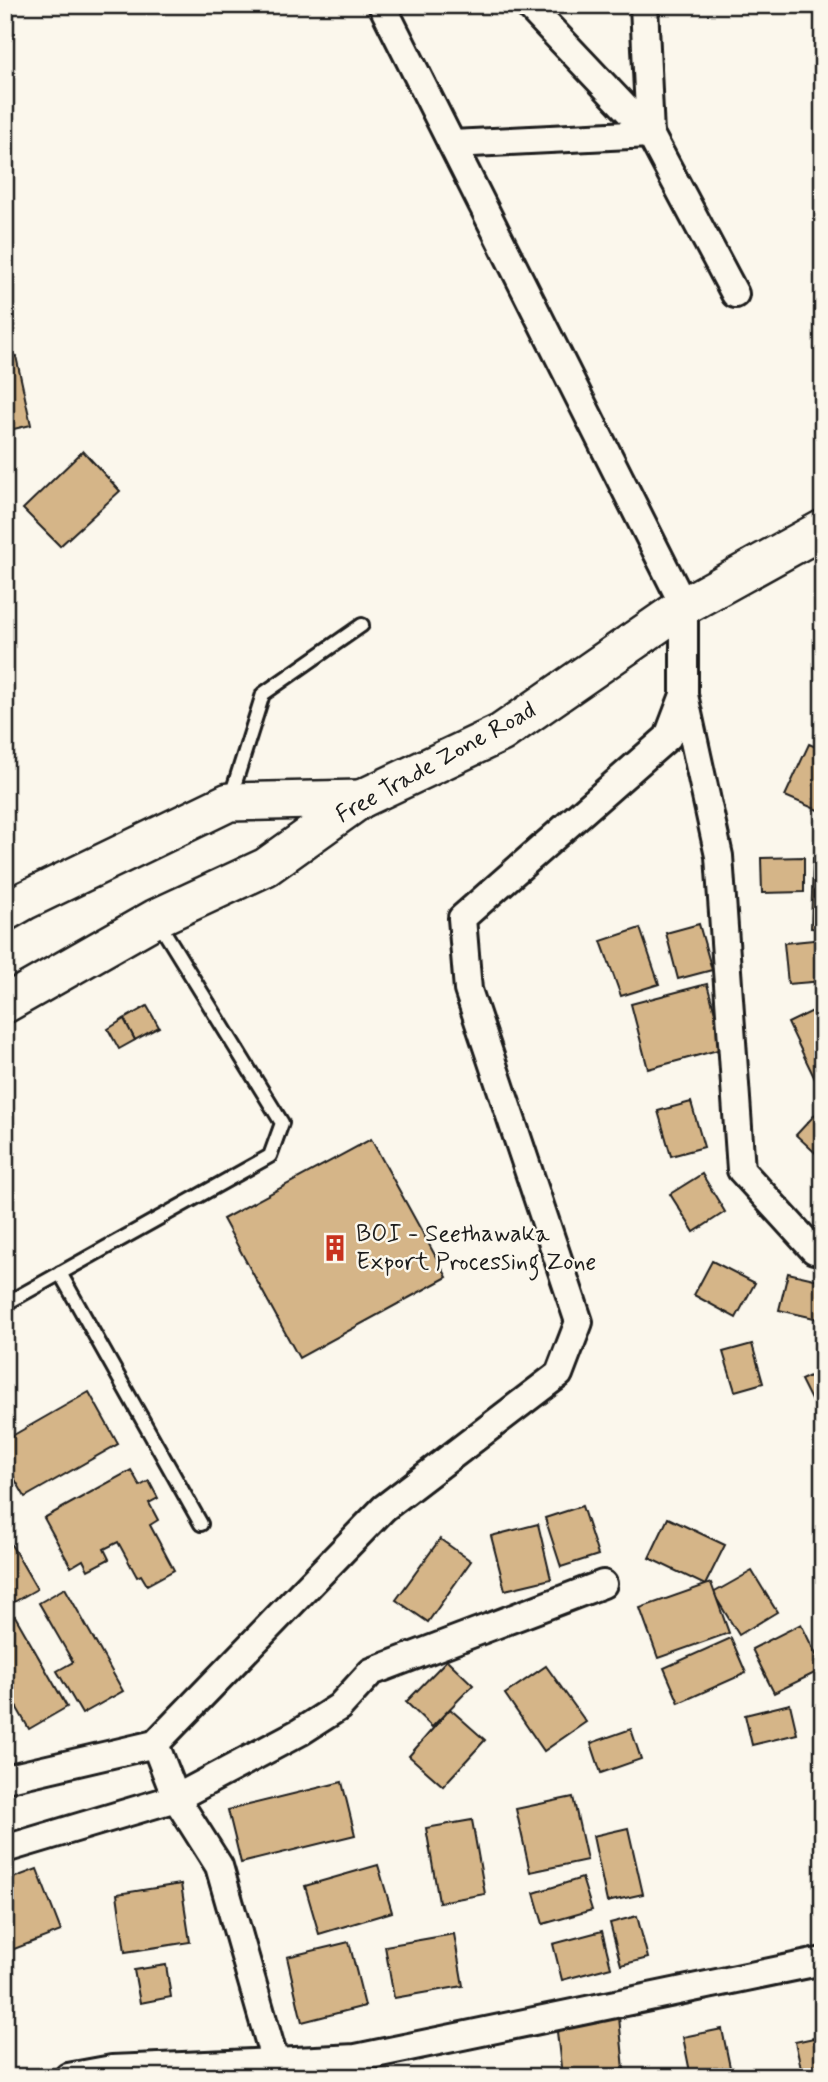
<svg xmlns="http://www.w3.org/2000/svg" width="828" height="2082" viewBox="0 0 828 2082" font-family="Mynerve,sans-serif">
<rect width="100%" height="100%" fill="#fbf7ec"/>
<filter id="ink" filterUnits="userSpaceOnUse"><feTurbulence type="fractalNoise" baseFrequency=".0143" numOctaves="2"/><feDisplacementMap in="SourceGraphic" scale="14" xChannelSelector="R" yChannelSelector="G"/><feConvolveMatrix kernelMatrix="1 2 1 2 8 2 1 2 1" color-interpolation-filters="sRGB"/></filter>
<g filter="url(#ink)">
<g fill="#d5b588" stroke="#1c1c1c" stroke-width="2">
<path d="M16 356 31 425 5 431V359Z"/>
<path d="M83 451 120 491 60 546 23 509Z"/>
<path d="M823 659V678L817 661Z"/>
<path d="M809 744 823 750V804L820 811 785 796Z"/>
<path d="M804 857V892L762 893 761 858Z"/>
<path d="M813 858H823V929L811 928Z"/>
<path d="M699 924 712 970 678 979 666 933Z"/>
<path d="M640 928 659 984 621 996 601 941Z"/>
<path d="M823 939V981L788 984 784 943Z"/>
<path d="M707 984 725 1048 648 1069 631 1004Z"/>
<path d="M147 1006 159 1027 135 1040 124 1019Z"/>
<path d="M823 1006V1077L816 1081 788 1023Z"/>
<path d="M124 1019 135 1040 119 1049 108 1029Z"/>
<path d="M691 1102 704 1147 671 1156 658 1111Z"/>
<path d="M823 1106V1160L796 1135Z"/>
<path d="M371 1139 447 1277 299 1358 223 1219Z"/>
<path d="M702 1174 725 1212 694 1232 670 1194Z"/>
<path d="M712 1261 755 1283 736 1318 694 1295Z"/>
<path d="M788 1273 823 1281V1320L779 1310Z"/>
<path d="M752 1344 763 1383 735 1391 723 1352Z"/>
<path d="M823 1370V1397L812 1402 801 1380Z"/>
<path d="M89 1392 118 1444 25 1497 5 1462V1440Z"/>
<path d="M5 1400 12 1412 5 1416Z"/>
<path d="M131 1470 140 1486 149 1481 158 1498 149 1503 158 1520 150 1525 174 1570 147 1585 141 1575 137 1577 118 1542 104 1549 109 1559 88 1570 83 1560 71 1567 44 1518Z"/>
<path d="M582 1506 598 1555 561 1567 545 1518Z"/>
<path d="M668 1518 725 1545 705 1585 649 1558Z"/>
<path d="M538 1524 551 1579 505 1590 491 1536Z"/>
<path d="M5 1534 37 1589 5 1607Z"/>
<path d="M440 1539 471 1561 428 1622 396 1600Z"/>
<path d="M752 1571 777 1612 739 1635 713 1593Z"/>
<path d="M711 1583 729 1633 658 1658 640 1608Z"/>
<path d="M65 1588 123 1691 82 1714 57 1671 73 1662 39 1603Z"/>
<path d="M15 1616 67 1707 29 1729 5 1687V1622Z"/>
<path d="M801 1624 823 1669 774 1693 752 1649Z"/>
<path d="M731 1638 746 1673 679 1703 664 1668Z"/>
<path d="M447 1660 473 1685 432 1727 406 1702Z"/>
<path d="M546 1666 586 1722 544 1751 505 1694Z"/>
<path d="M5 1687 17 1707 5 1714Z"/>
<path d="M790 1704 797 1734 752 1745 745 1715Z"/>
<path d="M450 1709 485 1740 443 1786 409 1756Z"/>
<path d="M631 1729 641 1759 601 1773 591 1743Z"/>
<path d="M342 1782 355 1835 241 1863 228 1810Z"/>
<path d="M573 1797 587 1860 530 1872 516 1809Z"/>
<path d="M472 1820 485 1894 439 1902 426 1828Z"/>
<path d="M628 1828 643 1894 607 1902 593 1836Z"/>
<path d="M378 1865 392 1912 319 1934 305 1886Z"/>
<path d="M37 1869 61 1931 9 1951 5 1940V1881Z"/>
<path d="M582 1878 592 1910 543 1924 534 1893Z"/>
<path d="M181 1884 190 1942 125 1952 117 1894Z"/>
<path d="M637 1916 648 1958 621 1965 610 1923Z"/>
<path d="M602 1931 611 1967 562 1980 553 1944Z"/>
<path d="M454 1934 463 1986 394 1998 385 1946Z"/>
<path d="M349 1942 365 2006 302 2022 287 1957Z"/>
<path d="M166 1965 171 1997 140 2003 134 1970Z"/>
<path d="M619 2017 624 2069 562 2076 556 2023Z"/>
<path d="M722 2029 732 2077H691L683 2037Z"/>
<path d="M823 2036V2077H803L795 2042Z"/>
<path d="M362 2070 364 2077H342Z"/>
</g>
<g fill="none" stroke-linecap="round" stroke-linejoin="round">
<defs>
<g id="lane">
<path d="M230 799 263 694 362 625"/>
<path d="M60 1273 201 1524"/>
<path d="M5 1304 270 1156 282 1123 157 920"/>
</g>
<g id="street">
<path d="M528 5 650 134 735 294"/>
<path d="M452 144 650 134 644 5"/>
<path d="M684 695 719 856 741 1170 814 1250 823 1251"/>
<path d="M155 1744 176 1798 219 1866 275 2062 356 2058 823 1961"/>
<path d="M5 1779 155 1744 384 1508 559 1374 579 1322 468 990 462 918 668 737 684 695V606L382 5"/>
<path d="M5 1849 176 1798 300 1732 339 1707 371 1672 603 1584"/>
<path d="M68 2077 112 2069 275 2062 277 2077"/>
</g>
<g id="secondary">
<path d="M5 912 26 900 229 802 361 799"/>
<path d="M5 1004 156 918 266 867 361 799 501 733 684 606 823 529"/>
</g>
</defs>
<use href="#lane" stroke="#1c1c1c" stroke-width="18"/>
<use href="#street" stroke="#1c1c1c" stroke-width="32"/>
<use href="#secondary" stroke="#1c1c1c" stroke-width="42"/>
<use href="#lane" stroke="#fbf7ec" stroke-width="12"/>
<use href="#street" stroke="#fbf7ec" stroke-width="26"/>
<use href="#secondary" stroke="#fbf7ec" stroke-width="37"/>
</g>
</g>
<defs>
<symbol id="building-bare" viewBox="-9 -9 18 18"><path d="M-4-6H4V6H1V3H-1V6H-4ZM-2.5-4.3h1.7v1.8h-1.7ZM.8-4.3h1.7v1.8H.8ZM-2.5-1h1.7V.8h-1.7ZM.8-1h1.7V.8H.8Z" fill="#c8321e" stroke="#fbf7ec" stroke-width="2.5" paint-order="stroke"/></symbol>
</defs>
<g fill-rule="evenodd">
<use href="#building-bare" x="316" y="1229" width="38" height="38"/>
</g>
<g text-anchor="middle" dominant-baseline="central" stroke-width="5" stroke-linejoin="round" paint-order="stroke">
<g font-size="24" fill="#1c1c1c" stroke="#fbf7ec">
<text transform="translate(436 763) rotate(-29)">Free Trade Zone Road</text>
</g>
<g font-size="24" fill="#1c1c1c" stroke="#fbf7ec" text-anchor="start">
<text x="356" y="1234">BOI - Seethawaka<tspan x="356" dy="28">Export Processing Zone</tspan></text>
</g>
</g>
<rect width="828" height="2082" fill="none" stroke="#fbf7ec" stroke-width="28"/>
<rect x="14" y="14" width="800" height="2054" fill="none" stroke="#1c1c1c" stroke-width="2.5" filter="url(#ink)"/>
</svg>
